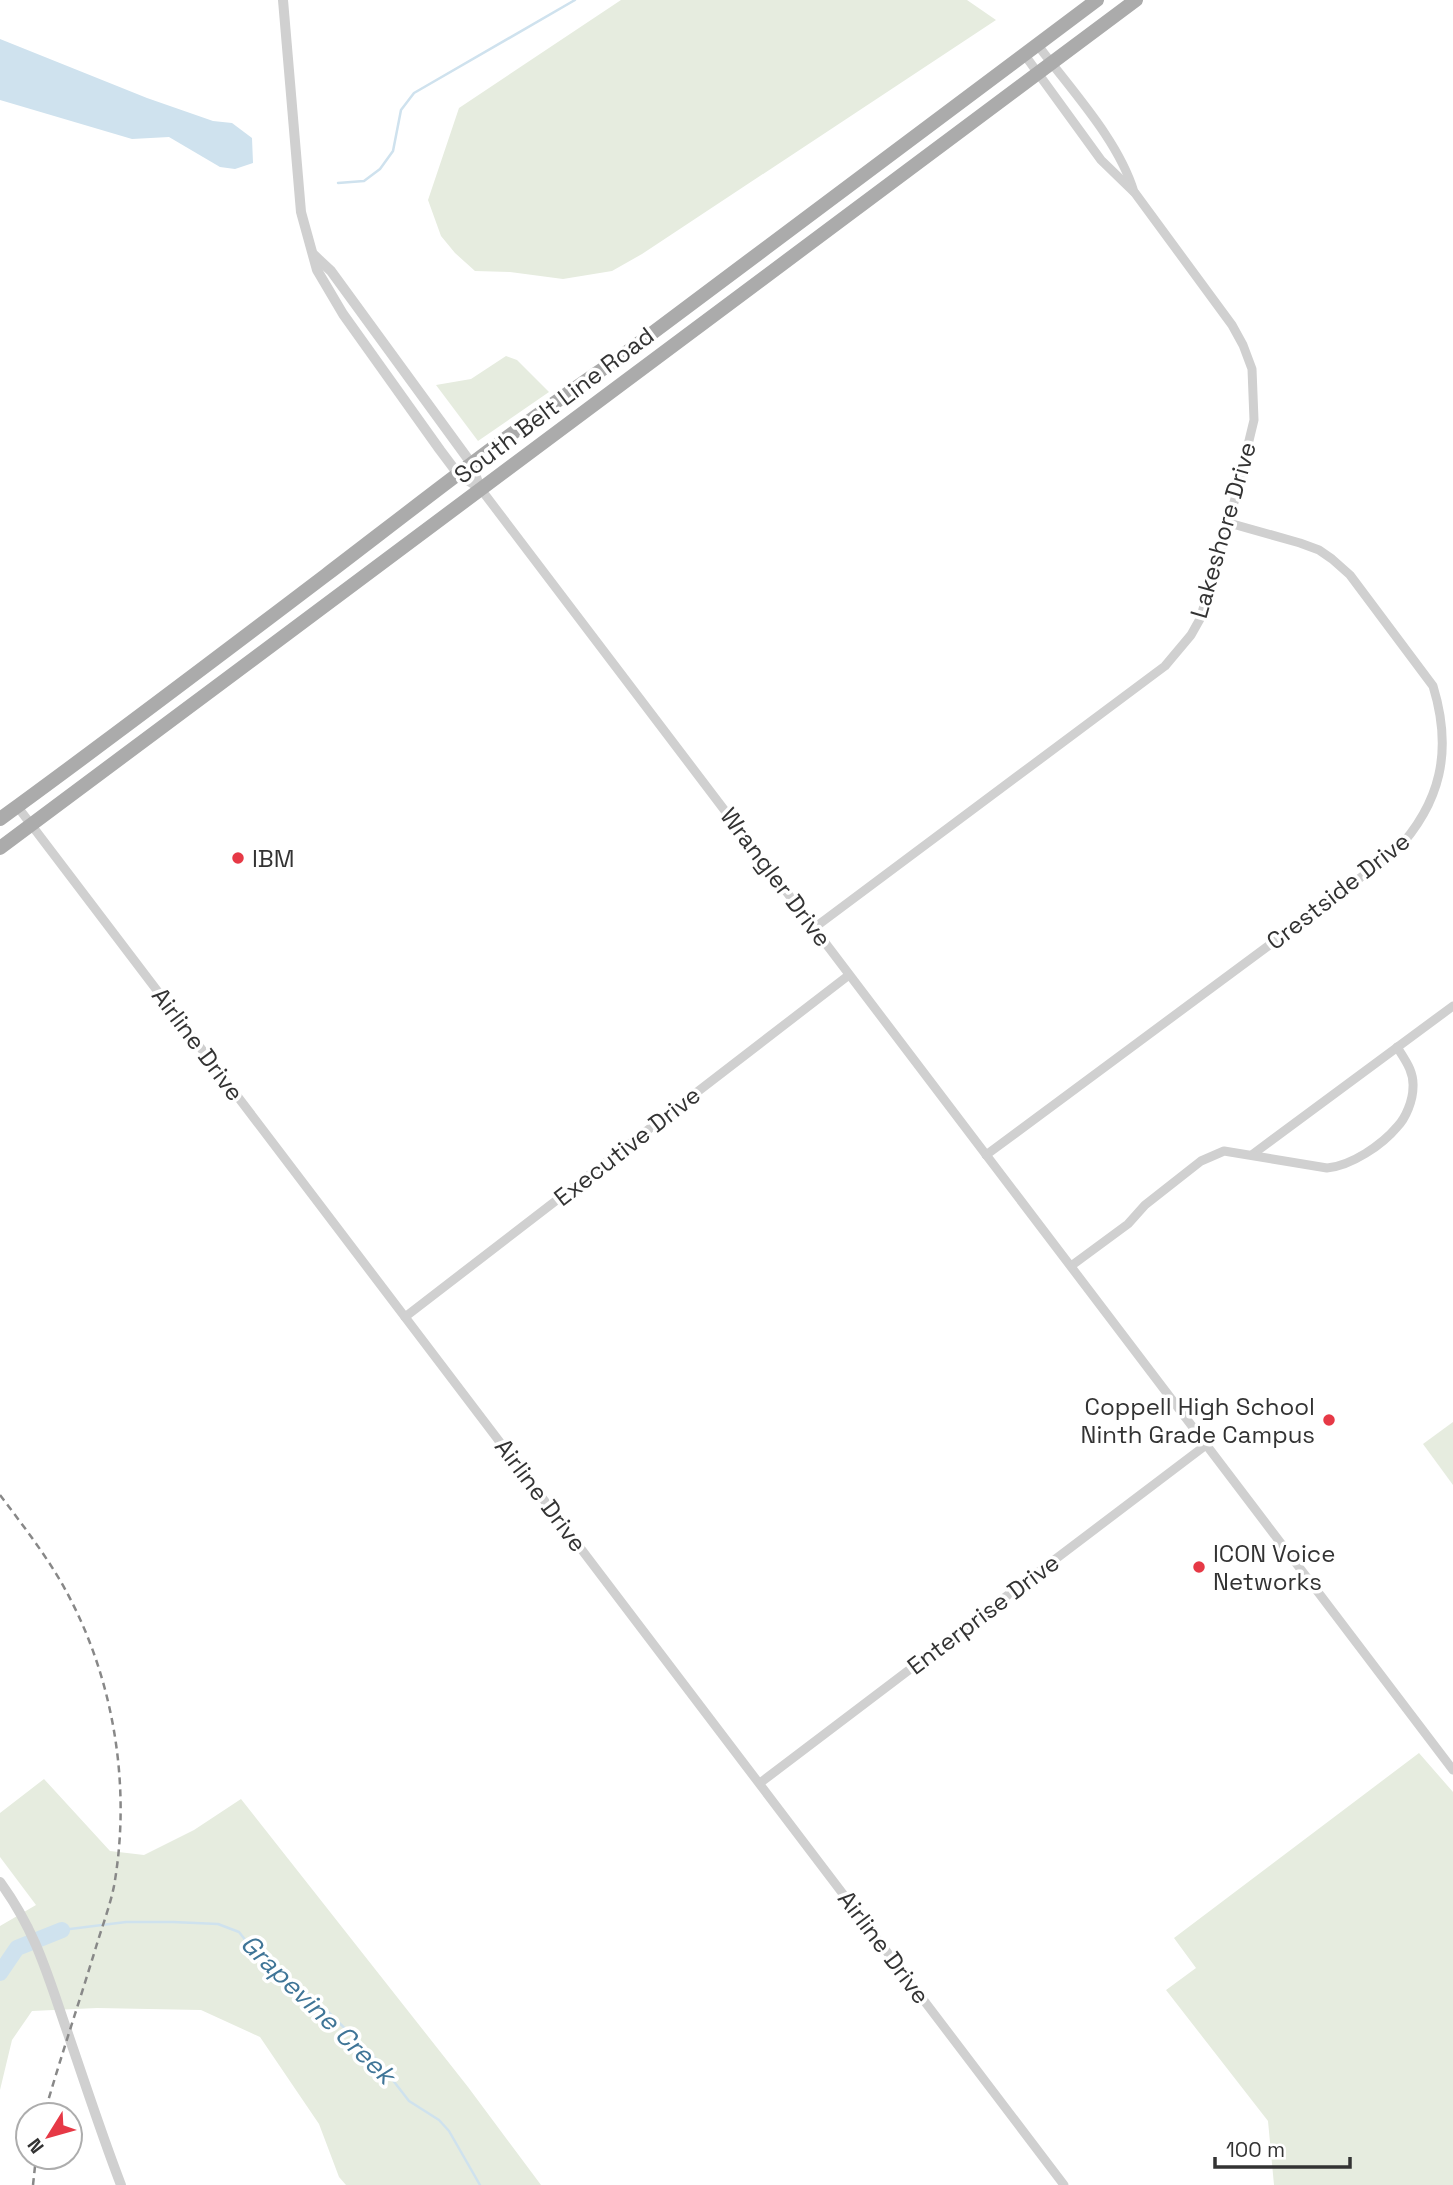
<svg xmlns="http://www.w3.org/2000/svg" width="1453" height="2185" viewBox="0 0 1453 2185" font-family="'Space Grotesk',sans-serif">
<rect width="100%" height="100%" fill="#fff"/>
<g fill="#e6ecdf">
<path d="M621 0H967L996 20 642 254 612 271 563 279 510 272 475 271 455 253 441 236 428 200 459 108Z"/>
<path d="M506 356 517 360 549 392 478 441 436 385 471 379Z"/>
<path d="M1453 1422V1485L1423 1444Z"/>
<path d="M1419 1753 1453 1792V2185H1274L1268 2121 1166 1990 1196 1968 1174 1938Z"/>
<path d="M44 1779 110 1851 144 1855 194 1830 241 1799 468 2087 541 2185H346L339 2177 319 2124 260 2037 201 2010 97 2008 32 2011 12 2040 0 2090V1926L36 1905 0 1857V1813Z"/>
</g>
<path fill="#cfe2ee" d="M0 39 147 98 213 121 232 123 252 138 253 163 235 169 220 167 169 137 132 139 0 100Z"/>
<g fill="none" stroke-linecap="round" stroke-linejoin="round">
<g stroke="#cfe2ee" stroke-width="2.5">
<path d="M338 183 364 181 380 169 393 151 401 110 414 93 575 0"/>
<path d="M62 1930 126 1922H173L218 1924 239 1932 257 1955 318 2002 378 2061 409 2101 439 2120 449 2131 480 2185"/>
</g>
<path stroke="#cfe2ee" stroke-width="16" d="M0 1973 17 1948 62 1930"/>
<g stroke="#d0d0d0" stroke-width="9">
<path d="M1037 44C1070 89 1118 139 1134 192"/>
<path d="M480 488 1453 1770"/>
<path d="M17 806 1064 2185"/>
<path d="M814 928 1165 666 1191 635 1200 619 1229 523 1254 420 1252 369 1243 345 1232 325 1135 193 1101 160 1024 54"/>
<path d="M1253 1154 1453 1006"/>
<path d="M986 1155 1395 852C1441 803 1453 751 1433 686L1350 575 1332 559 1319 550 1300 543 1229 523"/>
<path d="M1071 1266 1128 1224 1145 1205 1201 1161 1224 1151 1327 1168C1351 1166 1382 1145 1397 1127 1406 1118 1413 1100 1413 1087 1414 1071 1405 1060 1397 1047"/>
<path d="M405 1317 849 975"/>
<path d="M760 1783 1206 1445"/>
</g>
<g stroke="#d0d0d0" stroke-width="10">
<path d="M283 0 301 212 317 270 343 314 440 450 458 474 480 488"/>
<path d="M314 255 331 271 471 463 480 488"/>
<path d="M0 1882C35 1930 47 1973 66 2028 84 2080 101 2133 121 2185"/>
</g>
<g stroke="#ababab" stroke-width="14">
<path d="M0 819C110 739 218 657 326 575 423 501 518 426 619 358L1097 0"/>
<path d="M0 848 1136 0"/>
</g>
<g stroke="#888" stroke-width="2.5" stroke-dasharray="7 5" stroke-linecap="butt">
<path d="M0 1495C21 1523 43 1551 61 1582 113 1672 132 1784 114 1886 110 1906 102 1927 96 1947 79 2003 60 2059 44 2115"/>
<path d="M33 2185 36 2157"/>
</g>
</g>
<g fill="#e63946" stroke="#fff" stroke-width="2.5">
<circle cx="238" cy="858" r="7"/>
<circle cx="1329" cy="1420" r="7"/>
<circle cx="1199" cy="1567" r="7"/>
</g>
<g text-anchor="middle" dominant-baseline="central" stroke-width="7" stroke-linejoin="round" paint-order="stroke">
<g font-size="24" fill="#333" stroke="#fff">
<text transform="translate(554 405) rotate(-37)">South Belt Line Road</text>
<text transform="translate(1223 530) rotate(-74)">Lakeshore Drive</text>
<text transform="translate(776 877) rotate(53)">Wrangler Drive</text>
<text transform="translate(1338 891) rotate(-38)">Crestside Drive</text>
<text transform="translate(198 1044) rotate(53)">Airline Drive</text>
<text transform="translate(627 1146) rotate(-38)">Executive Drive</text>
<text transform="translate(541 1495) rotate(53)">Airline Drive</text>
<text transform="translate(983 1614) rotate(-37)">Enterprise Drive</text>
<text transform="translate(884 1947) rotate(53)">Airline Drive</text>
</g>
<g font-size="24" fill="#333" stroke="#fff" text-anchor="start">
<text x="252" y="858">IBM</text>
<text x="1315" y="1406" text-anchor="end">Coppell High School<tspan x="1315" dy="28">Ninth Grade Campus</tspan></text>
<text x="1213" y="1553">ICON Voice<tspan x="1213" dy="28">Networks</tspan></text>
</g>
<g font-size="26" font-style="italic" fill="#3f7597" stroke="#fff">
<text transform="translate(318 2009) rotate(44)">Grapevine Creek</text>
</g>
</g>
<g transform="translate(49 2136) rotate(233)"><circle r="33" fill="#ffffff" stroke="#adadad" stroke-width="2"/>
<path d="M0-5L12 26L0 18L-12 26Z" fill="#e63946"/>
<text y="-10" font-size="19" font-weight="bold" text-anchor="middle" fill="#333333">N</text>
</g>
<path d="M1215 2157v10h135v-10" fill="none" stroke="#333333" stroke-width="3.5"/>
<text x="1226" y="2157" font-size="21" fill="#333333" stroke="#ffffff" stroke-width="5" paint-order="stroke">100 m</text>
</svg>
